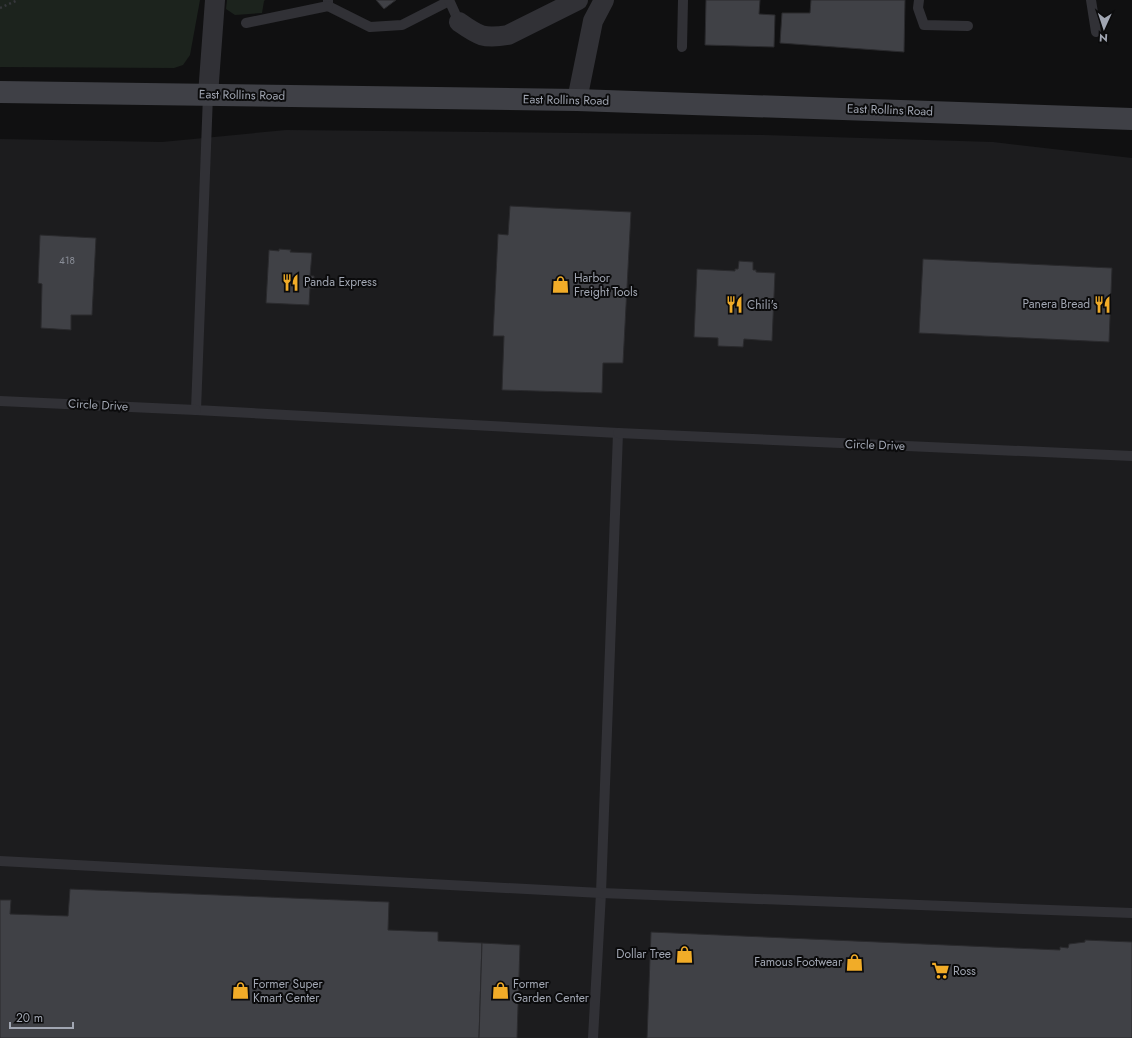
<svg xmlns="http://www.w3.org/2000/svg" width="1132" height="1038" viewBox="0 0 1132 1038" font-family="Jost,sans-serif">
<rect width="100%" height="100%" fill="#101011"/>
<path fill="#1c1c1e" d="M286 130 764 135 993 142 1132 158V1038H0V139L162 142Z"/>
<g fill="#1c231d">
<path d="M0 0H200L190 55 183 65 174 68 0 67Z"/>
<path d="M227 0H265L264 1 262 13 235 15 226 9Z"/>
</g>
<g fill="#404146" stroke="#2a2a2d">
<path d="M376 0H396L384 9Z"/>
<path d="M706 0H760L759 14 775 15 774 47 705 45Z"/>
<path d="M811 0H905L904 52 780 43 782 13H810Z"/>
<path d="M510 206 631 212 623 363H603L602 393 502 390 504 336H493L498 234 508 235Z"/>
<path d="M40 235 96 238 92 315H71V330L41 328 42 284 38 283Z"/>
<path d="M279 249 291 250 290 252 312 253 310 276H314V288H310L309 305 266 303 269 250 279 251Z"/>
<path d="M923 259 1112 268 1109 342 919 333Z"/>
<path d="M739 261 753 262V270H756V272L775 273 772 341 744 339 743 347 718 346V338L694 337 697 269 735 271V269H738Z"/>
<path d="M70 889 389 902 388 930 438 932V941L482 943 479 1038H0V900H11L10 914 68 916Z"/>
<path d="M651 932 1060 950V947L1068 948 1069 944 1085 942V940L1132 942V1038H647Z"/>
<path d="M482 943 520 945 517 1038H479Z"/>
</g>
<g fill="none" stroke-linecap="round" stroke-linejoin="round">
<path stroke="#37383d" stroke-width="2.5" stroke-dasharray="2 3" stroke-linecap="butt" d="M0 8 18 0"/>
<g stroke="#313136" stroke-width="10">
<path d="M328 0V6L370 27 402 25 449 1"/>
<path d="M449 0 459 22"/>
<path d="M919 0 918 8 924 25 968 26"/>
<path d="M1091 0 1096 32"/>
<path d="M246 23 328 6"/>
<path d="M682 47 683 0"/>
<path d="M208 95 196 410 618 433 601 893 593 1038"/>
<path d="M0 401 196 410"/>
<path d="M618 433 1132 456"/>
<path d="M0 861 601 893 1132 913"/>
</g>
<g stroke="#313136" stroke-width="20">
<path d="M459 22C479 36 483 39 508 35L578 0"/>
<path d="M208 95 215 0"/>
<path d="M577 100 593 21 604 0"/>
</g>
<path stroke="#3f4046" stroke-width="22" d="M0 92 577 100 1132 119"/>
</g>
<defs>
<symbol id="restaurant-bare" viewBox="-9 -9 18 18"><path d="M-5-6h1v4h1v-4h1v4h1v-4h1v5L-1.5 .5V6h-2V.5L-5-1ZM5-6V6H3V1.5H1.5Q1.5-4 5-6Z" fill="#f1ac28" stroke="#0b0b0c" stroke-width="2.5" paint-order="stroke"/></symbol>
<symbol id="shop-bare" viewBox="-9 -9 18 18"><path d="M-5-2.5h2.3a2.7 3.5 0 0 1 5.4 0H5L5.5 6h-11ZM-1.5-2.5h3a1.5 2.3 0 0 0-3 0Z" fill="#f1ac28" stroke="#0b0b0c" stroke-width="2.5" paint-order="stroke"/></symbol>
<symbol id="supermarket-bare" viewBox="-9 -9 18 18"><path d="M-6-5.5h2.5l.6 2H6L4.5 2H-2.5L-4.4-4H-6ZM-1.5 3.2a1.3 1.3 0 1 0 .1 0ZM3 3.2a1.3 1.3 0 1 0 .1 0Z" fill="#f1ac28" stroke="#0b0b0c" stroke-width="2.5" paint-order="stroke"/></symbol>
</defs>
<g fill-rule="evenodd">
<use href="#restaurant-bare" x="278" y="270" width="25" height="25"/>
<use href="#shop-bare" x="548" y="272" width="25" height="25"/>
<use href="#restaurant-bare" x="1090" y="292" width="25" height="25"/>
<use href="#restaurant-bare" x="722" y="292" width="25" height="25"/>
<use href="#shop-bare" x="672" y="942" width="25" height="25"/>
<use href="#shop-bare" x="842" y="950" width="25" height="25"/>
<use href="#supermarket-bare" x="928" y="958" width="25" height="25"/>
<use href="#shop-bare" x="228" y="978" width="25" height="25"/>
<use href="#shop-bare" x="488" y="978" width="25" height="25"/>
</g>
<g text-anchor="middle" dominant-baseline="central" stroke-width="4" stroke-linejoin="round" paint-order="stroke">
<g font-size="10" fill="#898d97">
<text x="67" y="260">418</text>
</g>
<g font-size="12" fill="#a1a6b2" stroke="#0b0b0c">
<text transform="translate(242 95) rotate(1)">East Rollins Road</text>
<text transform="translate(566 100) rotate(1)">East Rollins Road</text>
<text transform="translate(890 110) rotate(2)">East Rollins Road</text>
<text transform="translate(98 405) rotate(3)">Circle Drive</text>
<text transform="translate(875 445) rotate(2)">Circle Drive</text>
</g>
<g font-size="12" fill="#a1a6b2" stroke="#0b0b0c" text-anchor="start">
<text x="574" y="278">Harbor<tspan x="574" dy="14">Freight Tools</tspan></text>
<text x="304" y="282">Panda Express</text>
<text x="1090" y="304" text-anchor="end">Panera Bread</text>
<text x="747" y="305">Chili's</text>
<text x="671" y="954" text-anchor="end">Dollar Tree</text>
<text x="842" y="962" text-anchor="end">Famous Footwear</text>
<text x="953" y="971">Ross</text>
<text x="253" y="984">Former Super<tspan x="253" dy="14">Kmart Center</tspan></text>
<text x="513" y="984">Former<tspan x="513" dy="14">Garden Center</tspan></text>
</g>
</g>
<g transform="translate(1104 28) rotate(183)" stroke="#0b0b0c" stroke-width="3" paint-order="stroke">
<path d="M0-3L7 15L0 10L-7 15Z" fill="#a1a6b2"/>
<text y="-6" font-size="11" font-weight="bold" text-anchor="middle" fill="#a1a6b2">N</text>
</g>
<path d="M10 1022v6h63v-6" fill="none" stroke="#a1a6b2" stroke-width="2"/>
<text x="16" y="1022" font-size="12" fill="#a1a6b2" stroke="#0b0b0c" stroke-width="3" paint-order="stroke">20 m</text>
</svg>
